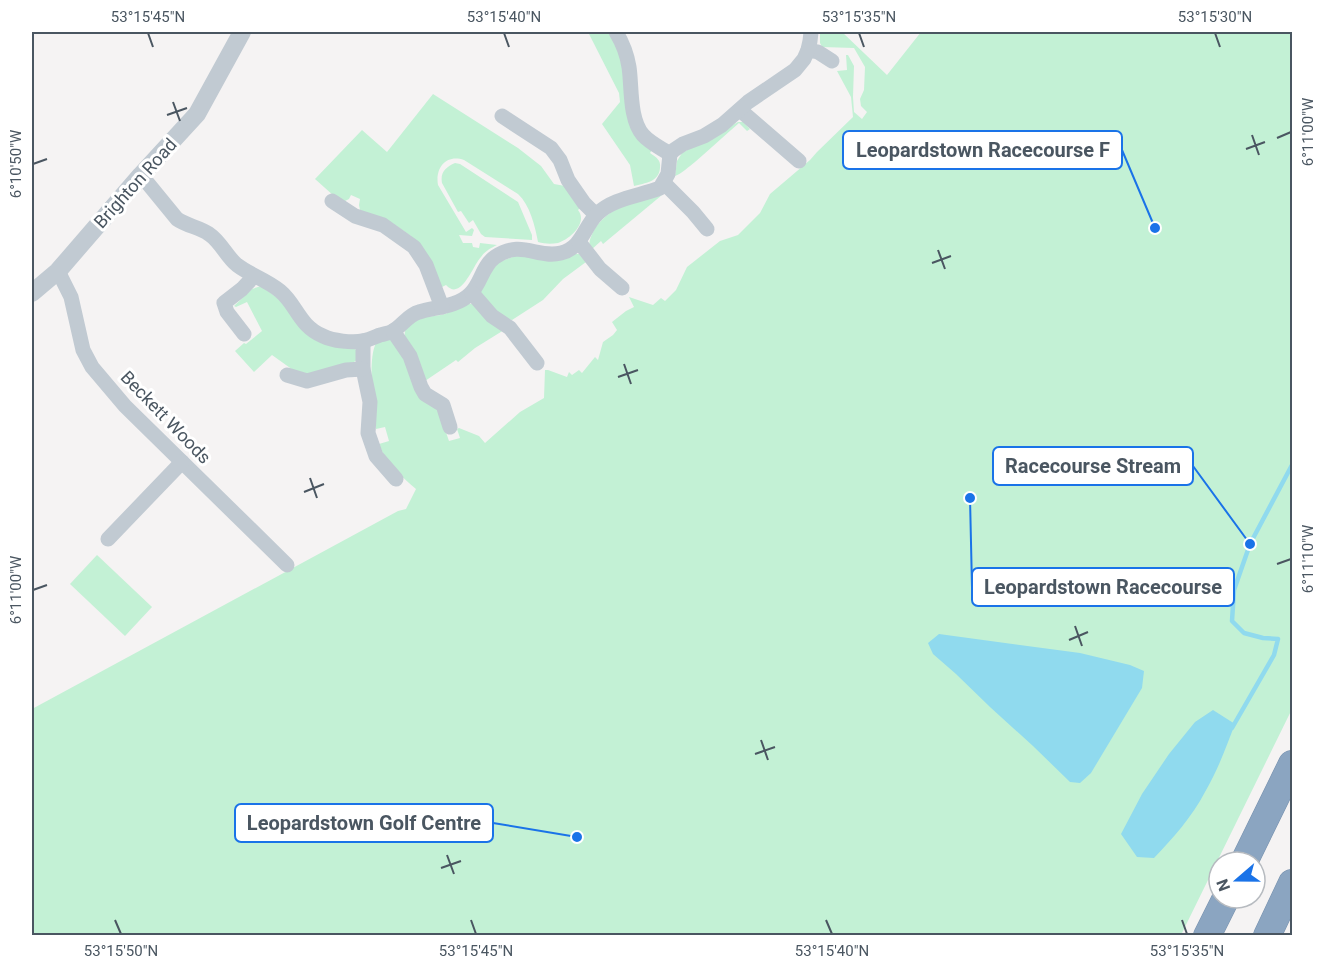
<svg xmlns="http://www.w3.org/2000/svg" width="1324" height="967" viewBox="0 0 1324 967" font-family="Roboto,sans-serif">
<rect width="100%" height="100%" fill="#f5f3f3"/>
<g fill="#c3f1d5">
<path d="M588 32H608L615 41 652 150 650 153C657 158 661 160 660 168 659 182 645 183 634 186L630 165 602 124 620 102 619 93Z"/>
<path d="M820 32H842L887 75 921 32H1292V709L1181 935 32 936V709L398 511 406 509 416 489C401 476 386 464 379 444L389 441 385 427 376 429C374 408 367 361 376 343L391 339 439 412 449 441 460 438 457 429 459 428 479 436 485 443 520 412 544 398 545 370H548L567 377 569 372 572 375 579 370 582 373 595 357 598 360 603 342 613 335 617 330 612 322 626 311 634 307 629 297 653 305 661 298 665 301 676 290 687 267 720 241 738 235 760 213 770 194 810 160 817 152 853 117 851 97 837 71 847 70 846 55H848L854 66 853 97 854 112 862 119 867 112 861 106 860 99 864 90 865 67 854 48 822 47 820 43Z"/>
<path d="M433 94 518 148 541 166 554 184 565 186 581 207 578 210C588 222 571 239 558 243 551 244 545 244 538 242 535 226 530 205 518 194L464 160C446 154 435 168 438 185L466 232 472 228 474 230 472 236 459 235 463 243H472L473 247 479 248 480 243 497 245C491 248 485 251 481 257 473 265 461 302 446 285L442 287 411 236 392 223 360 210 359 205 360 199 351 195 349 199 345 201 334 196 315 179 362 130 387 152Z"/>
<path d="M738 122H743L750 129 747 131 739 123C724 136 710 149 695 162 688 167 683 173 675 176L677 161 682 153Z"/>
<path d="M455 163 460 164 518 202 532 235V240L485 237 481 234 473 220 469 223 461 211 458 212 442 183C440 172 446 167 455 163Z"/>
<path d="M662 195 603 244 601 241 591 250C588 242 590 239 593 232 608 205 635 203 662 195Z"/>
<path d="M575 254H579L586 262 563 279 543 300 512 320 503 317 481 297V288L488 275 499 262 515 256Z"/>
<path d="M261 286 280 300 295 320 354 348 356 350 357 360 354 362 313 375 293 370 272 355 254 372 235 351 244 343 246 344 262 331 247 302 236 307 234 306 252 289Z"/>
<path d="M468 304H472L504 330 475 348 458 362 456 360 425 381 405 338C402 315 430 318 445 314 453 311 460 307 468 304Z"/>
<path d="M97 555 152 607 125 636 70 584Z"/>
</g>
<g fill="#90daee">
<path d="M939 634 1080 653 1130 665 1144 671 1142 688 1091 773 1080 783 1070 782 1033 746 990 707 956 674 933 654 928 643Z"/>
<path d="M1213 710 1235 724C1226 747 1218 770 1205 792 1192 817 1173 838 1154 858L1137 857 1121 834 1142 794 1169 754 1195 722Z"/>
</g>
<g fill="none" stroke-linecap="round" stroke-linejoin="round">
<path stroke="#90daee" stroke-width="4.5" d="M1232 728 1274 655 1278 639 1263 638 1244 633 1232 621 1234 590 1250 544 1292 465"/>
<defs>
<g id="motorway">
<path d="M1244 862 1292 764"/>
<path d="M1207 936 1226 898"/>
<path d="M1267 936 1292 883"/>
</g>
</defs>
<use href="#motorway" stroke="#7690ad" stroke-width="28"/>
<g stroke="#c1cad2" stroke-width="15">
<path d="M616 32C622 42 627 54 629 67 632 86 629 119 643 135 650 143 661 148 670 154"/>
<path d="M808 50 818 52 832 61"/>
<path d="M740 110 799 161"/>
<path d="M502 116 551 148 560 160 568 180 584 203 596 215"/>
<path d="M141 175 177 219C187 226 199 227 209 234 221 242 226 256 237 265 250 275 267 280 280 291 297 305 299 326 323 336 333 341 352 343 363 341 369 340 375 337 380 335 384 334 390 333 393 331 403 325 408 315 419 312 435 307 457 307 470 294 481 284 482 266 495 257 522 239 537 259 561 253 582 248 584 227 597 214 613 198 640 196 660 188L668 174 670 154 674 150 683 144 704 136 722 125 748 102 795 70 804 59 808 50 810 41 811 32"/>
<path d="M664 183 693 212 707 229"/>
<path d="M332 201 355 216 383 225 414 247 426 265 442 307"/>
<path d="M579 242 600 269 622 288"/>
<path d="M58 271 71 297 83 350 92 367 125 406 287 565"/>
<path d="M472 293 492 316 510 328 537 363"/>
<path d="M393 331 410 356 421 387 425 394 443 405 450 427"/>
<path d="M244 334 227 312 224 303 242 289 254 276"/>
<path d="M363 341V369L370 402 368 433 376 456 396 479"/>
<path d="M287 375 307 381 346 370 363 369"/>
<path d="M108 539 182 462"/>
</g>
<path stroke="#c1cad2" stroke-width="18" d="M32 293 58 271 141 175 197 114 242 32"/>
<use href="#motorway" stroke="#8ba5c1" stroke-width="27"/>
</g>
<path fill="none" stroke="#4a5661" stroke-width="2" d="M148 33 153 47M504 33 509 47M859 33 864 47M1215 33 1220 47M173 102 180 121M167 115 187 108M1252 135 1259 155M1277 138 1291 132M1246 149 1265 142M33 164 47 159M938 250 945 269M932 263 951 256M624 364 631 384M618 377 638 370M310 478 317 498M304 492 324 484M1277 564 1291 559M33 590 47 585M1075 626 1082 646M1069 640 1088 632M761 740 768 760M755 754 775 747M447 855 454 874M441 868 461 861M115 920 121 934M471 920 476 934M826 920 832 934M1182 920 1187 934"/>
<g text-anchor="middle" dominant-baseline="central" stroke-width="6" stroke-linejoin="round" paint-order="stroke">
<g font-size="18" fill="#4a5661" stroke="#fff">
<text transform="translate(135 183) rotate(-48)">Brighton Road</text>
<text transform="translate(166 417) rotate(46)">Beckett Woods</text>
</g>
</g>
<path fill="none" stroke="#1a73e8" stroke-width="2" d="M1155 228L1122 150M1250 544L1193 466M970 498L972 587M577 837L493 823"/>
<g fill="#1a73e8" stroke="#fff" stroke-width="2">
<circle cx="1155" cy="228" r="6"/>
<circle cx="1250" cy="544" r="6"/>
<circle cx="970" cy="498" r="6"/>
<circle cx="577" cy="837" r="6"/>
</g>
<g fill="#fff" stroke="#1a73e8" stroke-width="2">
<rect x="843" y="131" width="279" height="38" rx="6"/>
<rect x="993" y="447" width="200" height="38" rx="6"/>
<rect x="972" y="568" width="262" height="38" rx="6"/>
<rect x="235" y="804" width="258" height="38" rx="6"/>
</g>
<g font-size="20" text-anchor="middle" font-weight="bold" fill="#4a5661">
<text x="983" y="157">Leopardstown Racecourse F</text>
<text x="1093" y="473">Racecourse Stream</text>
<text x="1103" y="594">Leopardstown Racecourse</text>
<text x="364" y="830">Leopardstown Golf Centre</text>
</g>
<rect width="1324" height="967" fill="none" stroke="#ffffff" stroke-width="66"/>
<g transform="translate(1237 880) rotate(250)"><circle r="28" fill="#ffffff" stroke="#b7bbc0" stroke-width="1.5"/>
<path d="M0-4.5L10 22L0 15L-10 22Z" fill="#1a73e8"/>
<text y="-9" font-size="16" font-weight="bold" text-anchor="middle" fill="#4a5661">N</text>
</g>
<rect x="33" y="33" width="1258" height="901" fill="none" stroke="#4a5661" stroke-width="2"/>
<g font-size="15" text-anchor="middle" fill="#4a5661">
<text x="148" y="22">53°15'45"N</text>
<text x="504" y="22">53°15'40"N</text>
<text x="859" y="22">53°15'35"N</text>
<text x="1215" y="22">53°15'30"N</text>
<text transform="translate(1308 132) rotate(-90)" y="5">6°11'00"W</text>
<text transform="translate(16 164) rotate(-90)" y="5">6°10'50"W</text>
<text transform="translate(1308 559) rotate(-90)" y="5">6°11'10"W</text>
<text transform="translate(16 590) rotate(-90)" y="5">6°11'00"W</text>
<text x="121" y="956">53°15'50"N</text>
<text x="476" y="956">53°15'45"N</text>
<text x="832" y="956">53°15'40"N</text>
<text x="1187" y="956">53°15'35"N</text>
</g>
</svg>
